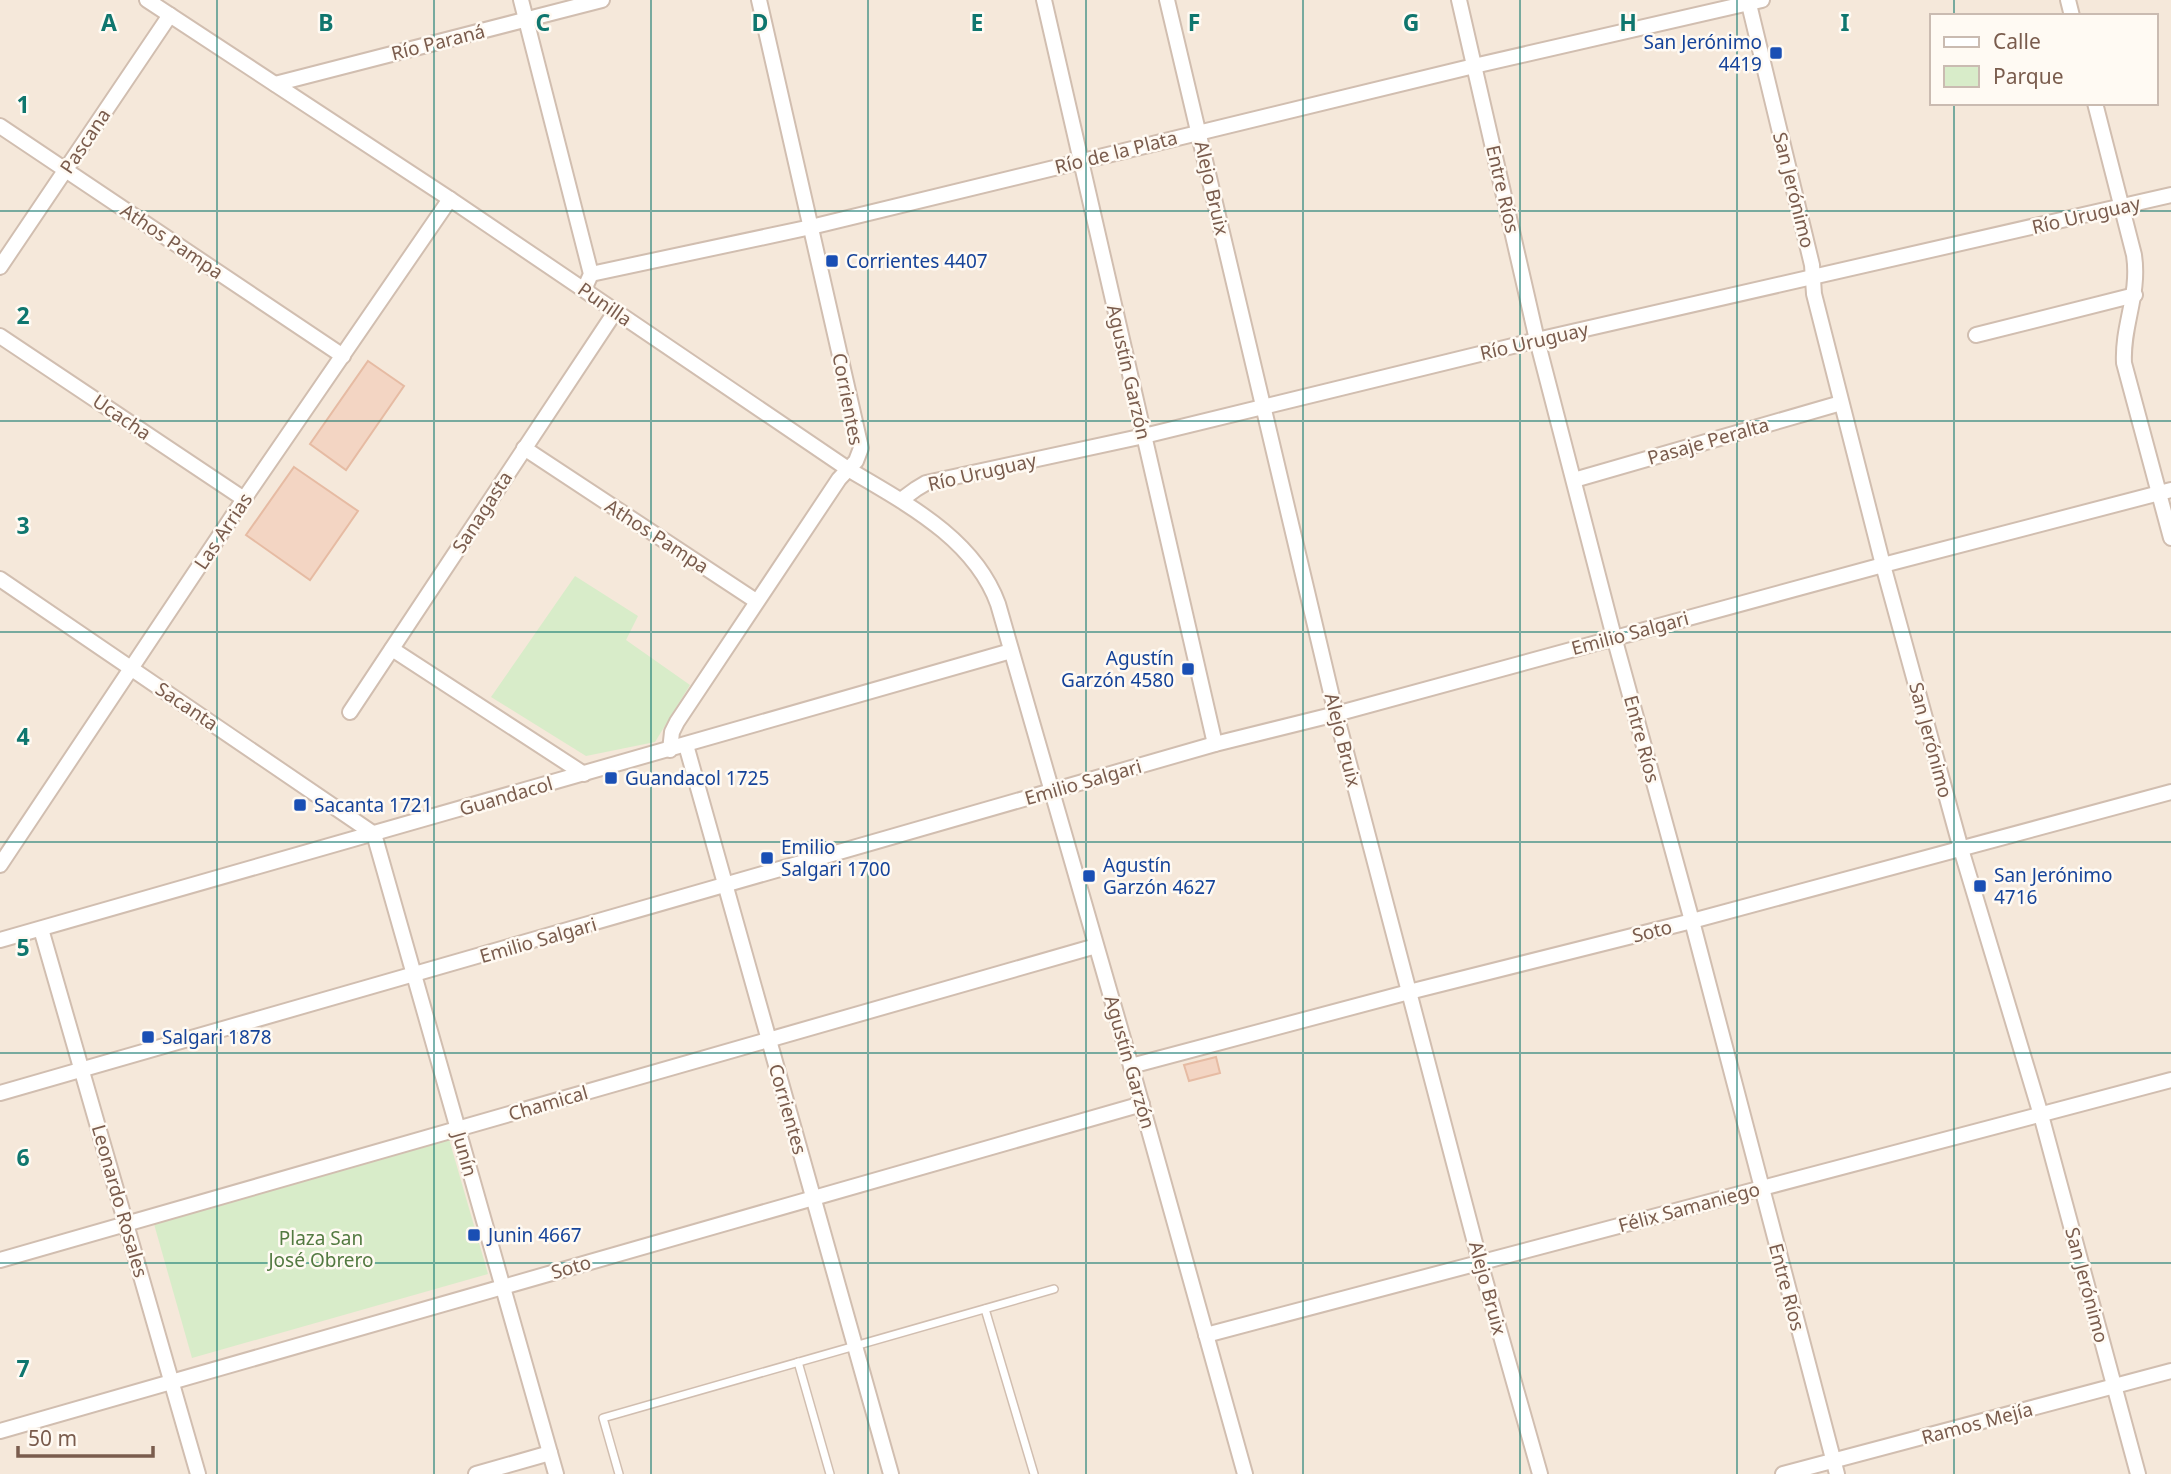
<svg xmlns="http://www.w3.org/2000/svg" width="2171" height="1474" viewBox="0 0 2171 1474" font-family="'Noto Sans',sans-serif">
<rect width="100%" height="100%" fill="#fdf6ec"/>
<path fill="#f5e8da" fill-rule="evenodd" d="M0 0H2171V1474H0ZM1931 16H2155V103H1931Z"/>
<g fill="#d8ecc9">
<path d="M575 576 638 616 626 640 690 685 655 742 586 756 491 697Z"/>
<path d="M449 1139 488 1274 192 1358 154 1224Z"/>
</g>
<g fill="#f3d5c3" stroke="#e6bba3" stroke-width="2">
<path d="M368 361 404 386 346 470 310 444Z"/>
<path d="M294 467 358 511 310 580 246 535Z"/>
<path d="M1216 1057 1220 1073 1189 1081 1184 1065Z"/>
</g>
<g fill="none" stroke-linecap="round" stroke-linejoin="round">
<defs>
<g id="lane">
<path d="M985 1309 1034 1474"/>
<path d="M798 1362 830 1474"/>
<path d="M619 1474 603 1418 1054 1289"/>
</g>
<g id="street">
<path d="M147 0 450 199 848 469C905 503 974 538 998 604L1131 1066 1245 1474"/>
<path d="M521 0 591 274 587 283"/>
<path d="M1044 0 1215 744"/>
<path d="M1167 0 1336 714 1480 1262 1540 1474"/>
<path d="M1459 0 1537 340 1614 637 1692 921 1837 1474"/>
<path d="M1748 0 1812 265 1814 294 1883 565 1961 849 2041 1115 2138 1474"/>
<path d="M2068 0 2072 16"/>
<path d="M275 84 602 0"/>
<path d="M2095 103 2134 255C2140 295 2122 325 2124 363L2171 538"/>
<path d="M0 126 343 356"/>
<path d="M0 267 170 15"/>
<path d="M591 274 811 227 1474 66 1762 0"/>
<path d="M1976 335 2135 295"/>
<path d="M0 336 244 499"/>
<path d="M524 448 756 601"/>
<path d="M1574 480 1841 403"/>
<path d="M901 500 916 489 926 483 1144 436 1537 340 2171 195"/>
<path d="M0 579 374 834"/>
<path d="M392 649 584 774"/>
<path d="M350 712 615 312"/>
<path d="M686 745 891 1474"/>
<path d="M670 750 672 732 677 722 839 479 856 461 861 448 759 0"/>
<path d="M374 834 556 1474"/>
<path d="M0 865 244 499 450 199"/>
<path d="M41 929 198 1474"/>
<path d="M0 940 1011 651"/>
<path d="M1131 1066 1409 992 1692 921 2171 792"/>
<path d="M0 1093 1215 744 1336 714 1883 565 2171 490"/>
<path d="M0 1260 1096 946"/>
<path d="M1206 1335 2171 1080"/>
<path d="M0 1431 1142 1104"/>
<path d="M476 1474 550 1453"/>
<path d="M1783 1474 2171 1371"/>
</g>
</defs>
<use href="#lane" stroke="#d1beb0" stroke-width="10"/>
<use href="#street" stroke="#d1beb0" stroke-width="18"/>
<use href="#lane" stroke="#fff" stroke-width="7"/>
<use href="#street" stroke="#fff" stroke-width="14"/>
</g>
<path fill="none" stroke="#0f766e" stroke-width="2" stroke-opacity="0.55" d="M217 0V1474M434 0V1474M651 0V1474M868 0V1474M1086 0V1474M1303 0V1474M1520 0V1474M1737 0V1474M1954 0V16M1954 103V1474M0 211H2171M0 421H2171M0 632H2171M0 842H2171M0 1053H2171M0 1263H2171"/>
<g fill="#1a4fb4" stroke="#fffaf3" stroke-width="2.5">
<rect x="1769" y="46" width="14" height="14" rx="3.5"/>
<rect x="825" y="254" width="14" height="14" rx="3.5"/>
<rect x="1181" y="662" width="14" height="14" rx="3.5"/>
<rect x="604" y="771" width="14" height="14" rx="3.5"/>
<rect x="293" y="798" width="14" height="14" rx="3.5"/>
<rect x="760" y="851" width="14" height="14" rx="3.5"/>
<rect x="1082" y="869" width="14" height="14" rx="3.5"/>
<rect x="1973" y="879" width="14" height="14" rx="3.5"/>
<rect x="141" y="1030" width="14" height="14" rx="3.5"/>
<rect x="467" y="1228" width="14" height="14" rx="3.5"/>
</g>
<g text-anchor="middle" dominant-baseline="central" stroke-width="5" stroke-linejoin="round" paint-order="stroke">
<g font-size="19" fill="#7a5c4d" stroke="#fffaf3">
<text transform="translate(438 42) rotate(-14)">Río Paraná</text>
<text transform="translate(85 141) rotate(-56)">Pascana</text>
<text transform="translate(1116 152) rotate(-14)">Río de la Plata</text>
<text transform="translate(1212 188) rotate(77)">Alejo Bruix</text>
<text transform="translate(1503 189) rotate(77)">Entre Ríos</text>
<text transform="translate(1794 190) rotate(76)">San Jerónimo</text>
<text transform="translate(2086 215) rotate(-13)">Río Uruguay</text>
<text transform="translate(172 241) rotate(34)">Athos Pampa</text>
<text transform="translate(605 304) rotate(35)">Punilla</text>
<text transform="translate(1534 341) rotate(-13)">Río Uruguay</text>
<text transform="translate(1129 372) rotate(77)">Agustín Garzón</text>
<text transform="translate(848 399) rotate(79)">Corrientes</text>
<text transform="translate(122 417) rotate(34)">Ucacha</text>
<text transform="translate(1708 441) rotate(-16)">Pasaje Peralta</text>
<text transform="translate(982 472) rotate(-13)">Río Uruguay</text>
<text transform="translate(482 512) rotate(-57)">Sanagasta</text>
<text transform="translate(223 531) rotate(-56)">Las Arrias</text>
<text transform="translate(657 536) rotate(33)">Athos Pampa</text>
<text transform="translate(1630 633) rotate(-15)">Emilio Salgari</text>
<text transform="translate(187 706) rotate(34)">Sacanta</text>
<text transform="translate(1642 739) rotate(75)">Entre Ríos</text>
<text transform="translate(1343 740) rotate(76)">Alejo Bruix</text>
<text transform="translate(1931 740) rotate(75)">San Jerónimo</text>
<text transform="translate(1083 782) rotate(-16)">Emilio Salgari</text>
<text transform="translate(506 796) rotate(-16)">Guandacol</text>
<text transform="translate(1652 931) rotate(-14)">Soto</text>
<text transform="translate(538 940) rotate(-16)">Emilio Salgari</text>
<text transform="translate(1130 1062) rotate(74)">Agustín Garzón</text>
<text transform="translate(548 1103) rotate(-16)">Chamical</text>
<text transform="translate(788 1109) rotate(74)">Corrientes</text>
<text transform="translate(465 1154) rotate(74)">Junín</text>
<text transform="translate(120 1201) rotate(74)">Leonardo Rosales</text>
<text transform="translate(1689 1207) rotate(-15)">Félix Samaniego</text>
<text transform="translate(571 1267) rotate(-16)">Soto</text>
<text transform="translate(2087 1285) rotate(75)">San Jerónimo</text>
<text transform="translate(1787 1287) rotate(75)">Entre Ríos</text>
<text transform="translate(1488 1288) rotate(75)">Alejo Bruix</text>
<text transform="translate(1977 1423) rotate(-15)">Ramos Mejía</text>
</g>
<g font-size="19" fill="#164399" stroke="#fffaf3" text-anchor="start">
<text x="1762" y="42" text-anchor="end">San Jerónimo<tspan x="1762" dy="22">4419</tspan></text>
<text x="846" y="261">Corrientes 4407</text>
<text x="1174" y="658" text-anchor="end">Agustín<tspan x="1174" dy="22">Garzón 4580</tspan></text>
<text x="625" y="778">Guandacol 1725</text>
<text x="314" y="805">Sacanta 1721</text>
<text x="781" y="847">Emilio<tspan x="781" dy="22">Salgari 1700</tspan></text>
<text x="1103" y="865">Agustín<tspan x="1103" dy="22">Garzón 4627</tspan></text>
<text x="1994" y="875">San Jerónimo<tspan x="1994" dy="22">4716</tspan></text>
<text x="162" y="1037">Salgari 1878</text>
<text x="488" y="1235">Junin 4667</text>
</g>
<g font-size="19" fill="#537a41" stroke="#fffaf3">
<text x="321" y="1238">Plaza San<tspan x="321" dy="22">José Obrero</tspan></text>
</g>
</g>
<g font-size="23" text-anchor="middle" font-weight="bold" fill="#0f766e" stroke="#fffaf3" stroke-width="5" stroke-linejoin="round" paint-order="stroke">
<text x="109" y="31">A</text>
<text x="326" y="31">B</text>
<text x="543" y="31">C</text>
<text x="760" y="31">D</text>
<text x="977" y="31">E</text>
<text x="1194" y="31">F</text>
<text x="1411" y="31">G</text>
<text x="1628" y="31">H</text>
<text x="1845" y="31">I</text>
<text x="23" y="113">1</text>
<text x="23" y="324">2</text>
<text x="23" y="534">3</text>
<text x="23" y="745">4</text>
<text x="23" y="956">5</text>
<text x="23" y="1166">6</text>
<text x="23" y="1377">7</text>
</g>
<rect x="1930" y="14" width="228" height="91" fill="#fffaf3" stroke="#cabbb1" stroke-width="2"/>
<rect x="1944" y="37" width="35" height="10" fill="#ffffff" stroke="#cabbb1" stroke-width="2"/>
<text x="1993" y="49" font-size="21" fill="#7a5c4d">Calle</text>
<rect x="1944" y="66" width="35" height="21" fill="#d8ecc9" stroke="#cabbb1" stroke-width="2"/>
<text x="1993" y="84" font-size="21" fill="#7a5c4d">Parque</text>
<path d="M18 1446v10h135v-10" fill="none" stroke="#7a5c4d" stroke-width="3.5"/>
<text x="28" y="1446" font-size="21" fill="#7a5c4d" stroke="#fffaf3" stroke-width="5" paint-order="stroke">50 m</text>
</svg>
